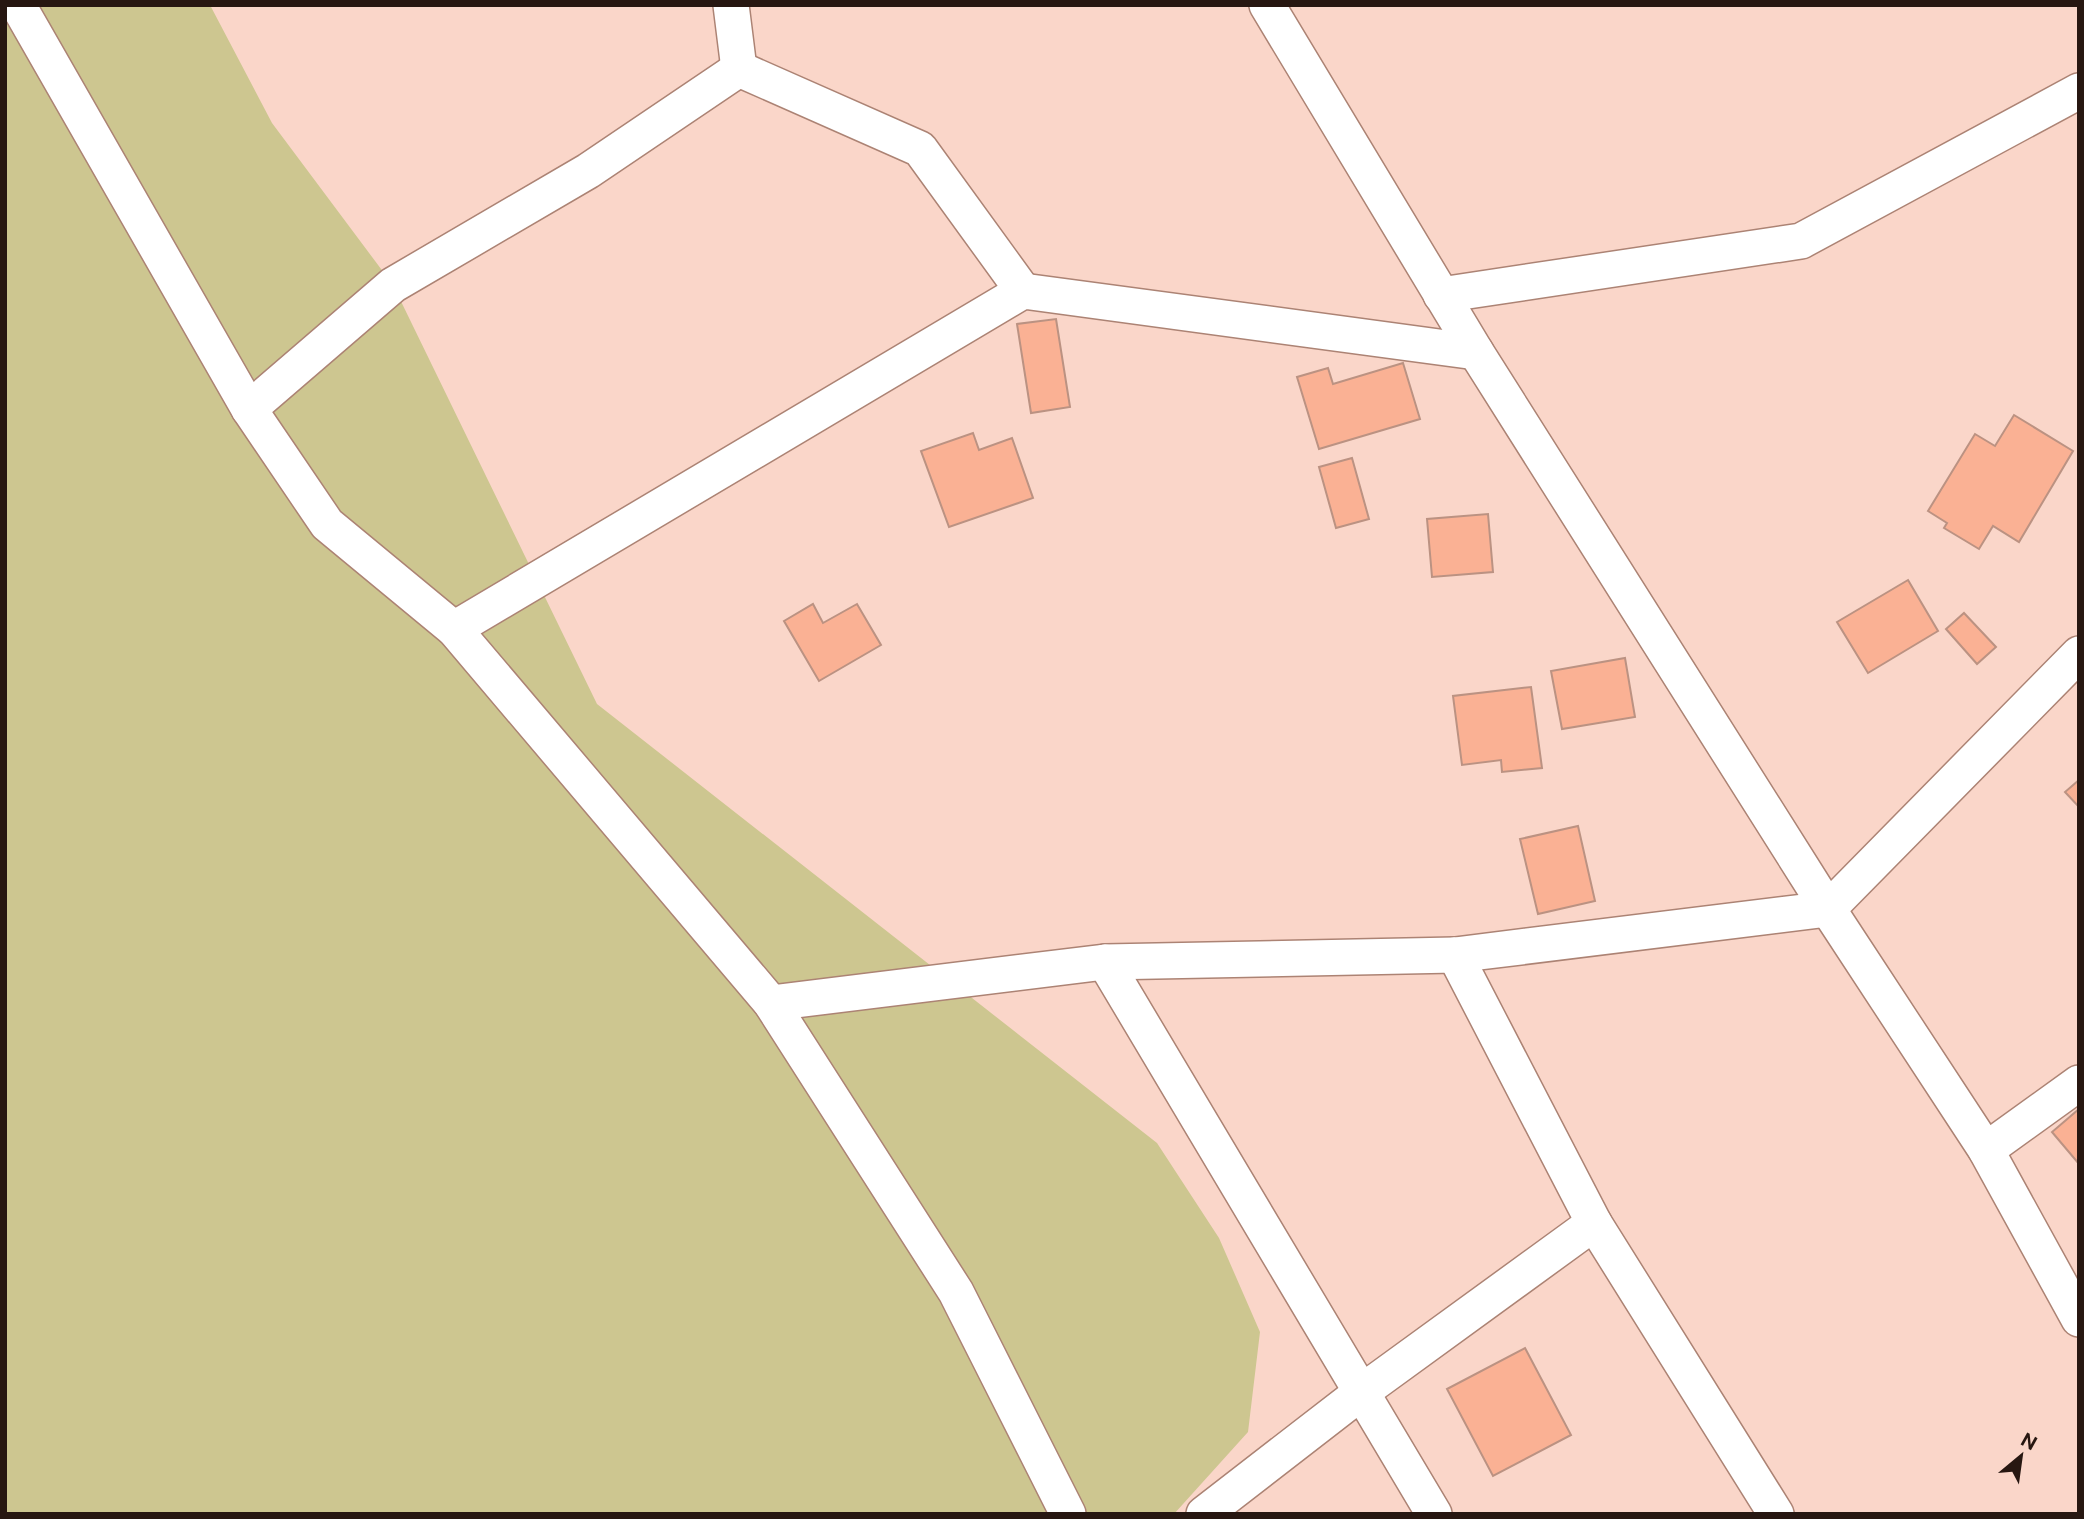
<svg xmlns="http://www.w3.org/2000/svg" width="2084" height="1519" viewBox="0 0 2084 1519" font-family="'Public Sans',sans-serif">
<rect width="100%" height="100%" fill="#fad6c9"/>
<path fill="#cdc690" d="M5 5H210L272 123 393 285 597 704 1157 1143 1219 1238 1260 1332 1248 1432 1174 1514H5Z"/>
<g fill="#fab194" stroke="#bb9282" stroke-width="2">
<path d="M1056 319 1070 407 1031 413 1017 324Z"/>
<path d="M1403 363 1420 419 1319 449 1297 377 1328 368 1333 384Z"/>
<path d="M2014 415 2073 451 2019 542 1993 526 1979 549 1944 528 1947 523 1928 511 1975 434 1995 446Z"/>
<path d="M973 433 979 450 1012 438 1033 498 949 527 921 451Z"/>
<path d="M1352 458 1369 519 1336 528 1319 467Z"/>
<path d="M1488 514 1493 572 1432 577 1427 519Z"/>
<path d="M1908 580 1938 631 1868 673 1837 622Z"/>
<path d="M813 604 823 623 857 604 881 645 819 681 784 621Z"/>
<path d="M1964 613 1996 647 1977 664 1946 629Z"/>
<path d="M1625 658 1635 717 1562 729 1551 671Z"/>
<path d="M1531 687 1542 768 1502 772 1501 760 1462 765 1453 696Z"/>
<path d="M2079 780V807L2065 792Z"/>
<path d="M1578 826 1595 901 1538 914 1520 839Z"/>
<path d="M2079 1109V1164L2052 1132Z"/>
<path d="M1525 1348 1571 1435 1493 1476 1447 1389Z"/>
</g>
<g fill="none" stroke-linecap="round" stroke-linejoin="round">
<defs>
<g id="minor">
<path d="M18 5 249 409 327 524 454 629 771 1003 956 1292 1068 1514"/>
<path d="M731 5 739 69"/>
<path d="M1267 5 1476 352 1828 909 1986 1150 2079 1319"/>
<path d="M739 69 920 149 1023 291"/>
<path d="M1441 295 1801 241 2079 91"/>
<path d="M249 409 393 285 588 171 739 69"/>
<path d="M454 629 1023 291 1476 352"/>
<path d="M1455 955 1594 1223 1776 1514"/>
<path d="M1105 962 1434 1514"/>
<path d="M771 1003 1105 962 1455 955 1828 909 2079 654"/>
<path d="M1986 1150 2079 1083"/>
<path d="M1204 1514 1363 1391 1594 1223"/>
</g>
</defs>
<use href="#minor" stroke="#ac8374" stroke-width="38"/>
<use href="#minor" stroke="#fff" stroke-width="35"/>
</g>
<rect width="2084" height="1519" fill="none" stroke="#271711" stroke-width="14"/>
<g transform="translate(2021 1456) rotate(29)" stroke="#fad6c9" stroke-width="5" paint-order="stroke">
<path d="M0-5L12 26L0 18L-12 26Z" fill="#271711"/>
<text y="-10" font-size="19" font-weight="bold" text-anchor="middle" fill="#271711">N</text>
</g>
</svg>
